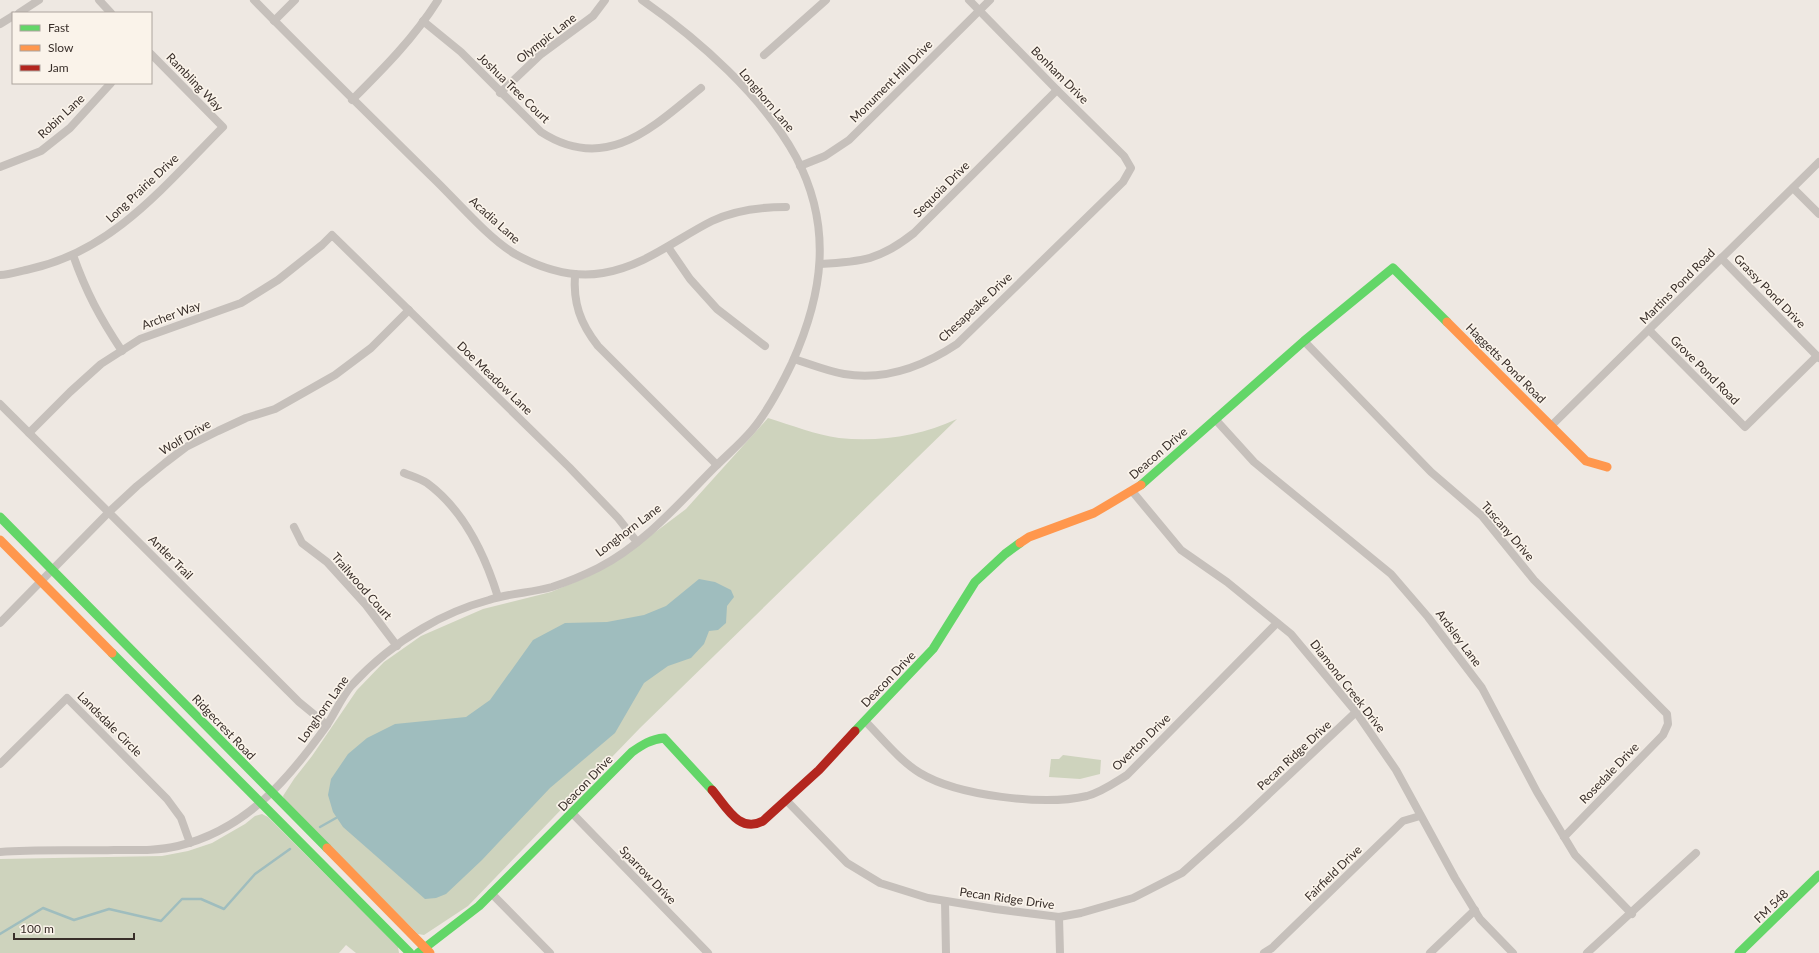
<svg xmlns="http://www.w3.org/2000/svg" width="1819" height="953" viewBox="0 0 1819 953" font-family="Lato,sans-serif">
<rect width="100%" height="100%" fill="#eee8e2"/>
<g fill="#ced3bd">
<path d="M768 418C791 425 816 435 839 438 880 442 920 436 957 419L640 728 468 906 424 935 418 934 285 802 283 796 294 779 312 756 357 690 384 662 421 636 483 609 551 592 587 577 618 560 686 509Z"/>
<path d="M1063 755 1101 760 1100 774 1080 779 1049 777 1051 759H1059Z"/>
<path d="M262 814 268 817 398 947 399 953H356L346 945 339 953H0V859L162 856 188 851 212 843 245 824 255 816Z"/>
</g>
<path fill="#9fbdbe" d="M699 579 715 582 731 590 734 597 727 606 726 623 718 630 709 631 704 644 691 658 668 666 644 683 615 733 550 788 482 860 446 894 436 898 425 899 343 827 333 812 328 795 331 779 348 754 367 738 395 724 466 717 490 700 533 640 565 623 607 622 644 615 666 606Z"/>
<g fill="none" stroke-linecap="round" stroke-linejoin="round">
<g stroke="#9fbdbe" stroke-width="2.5">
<path d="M320 827 336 818"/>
<path d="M0 934 43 908 74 920 109 909 161 921 182 899H201L224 909 255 874 290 849"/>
</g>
<g stroke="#c6c0bb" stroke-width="8">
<path d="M99 0 111 13"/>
<path d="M254 0C313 60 373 119 433 178 457 201 488 238 515 254 542 269 573 278 603 273 645 266 676 239 712 221 735 210 761 207 786 207"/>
<path d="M19 13 39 0"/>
<path d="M274 21 295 0"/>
<path d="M423 21 461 52 541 132C606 174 652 128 701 88"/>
<path d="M0 24 13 16"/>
<path d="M764 55 826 0"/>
<path d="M500 93 540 55 593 16 605 0"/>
<path d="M352 100C384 68 414 38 438 0"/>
<path d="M800 166 825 156 849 140 990 0"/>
<path d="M0 167 41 151 70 128 111 83"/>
<path d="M1793 188 1819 214"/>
<path d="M668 247 690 279 717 309 765 346"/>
<path d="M73 255C86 292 100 318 122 351"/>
<path d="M1721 258 1819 358"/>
<path d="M820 264C862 262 880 260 914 233L1057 90"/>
<path d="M575 274C573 303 580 323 598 346L717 465"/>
<path d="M0 275C10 275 20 271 30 269 113 251 165 185 223 127L151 54"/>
<path d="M1649 330 1745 427 1817 356"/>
<path d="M1304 341 1431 472 1482 516 1534 580 1667 714 1668 724 1663 735 1564 837"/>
<path d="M794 359C810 364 827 371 844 374 885 381 924 366 957 344L1123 182 1131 168 1124 156 1057 90 969 0"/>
<path d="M0 404 299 702 327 725"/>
<path d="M1215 419 1254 462 1391 574 1428 617 1482 688 1537 792 1575 855 1632 914"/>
<path d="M1551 426 1819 162"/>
<path d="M29 433 70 392 101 364 140 339 241 303 278 280 322 245 332 235 569 467 618 518 637 542"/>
<path d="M404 473C411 476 421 479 427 483 464 510 485 555 498 597"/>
<path d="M1132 491 1181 550 1227 582 1291 634 1356 712 1396 770 1455 878 1480 919 1513 953"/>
<path d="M294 527 302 543 327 562 366 605 397 646"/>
<path d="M0 623 109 512 137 486 165 463 186 447 218 431 246 418 275 409 335 375 371 348 409 310"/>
<path d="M865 721C882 738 900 761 920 773 958 796 1044 806 1087 796 1102 792 1114 783 1127 775L1277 623"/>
<path d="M0 764 67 698 167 799 181 818 190 843"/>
<path d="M786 800 847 863 880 883 928 898 995 909 1059 917 1081 913 1133 898 1182 873 1239 822 1356 712"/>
<path d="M572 813 708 953"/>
<path d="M0 852C38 849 76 851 114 850 136 850 157 851 178 846 245 830 287 781 325 728 334 715 341 698 351 686 372 663 397 643 423 628 443 616 467 606 489 600 509 593 531 593 552 587 567 582 584 575 598 568 645 544 680 502 716 466 728 454 741 443 752 430 768 411 781 386 792 363 823 294 833 227 796 157 763 96 698 39 642 0"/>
<path d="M491 893 550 953"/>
<path d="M945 901 946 953"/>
<path d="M1059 917 1060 953"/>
<path d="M1264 953 1272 948 1403 821 1420 816"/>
<path d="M1430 953 1475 910"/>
<path d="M1587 953 1696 853"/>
</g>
<g stroke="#63d668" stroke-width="9">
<path d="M1141 485 1304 341 1393 268 1447 322"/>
<path d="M0 517 327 848"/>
<path d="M112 653 410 953"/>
<path d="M855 731 933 649 975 582 1005 554 1020 543"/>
<path d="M418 953 479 906 632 752C642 745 651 739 664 738L712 790"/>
<path d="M1739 953 1819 875"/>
</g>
<g stroke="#ff974d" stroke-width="9">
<path d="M1447 322 1586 461 1607 467"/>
<path d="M0 540 112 653"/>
<path d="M1020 543 1029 537 1094 513 1141 485"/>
<path d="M327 848 430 953"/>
</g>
<path stroke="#b3261e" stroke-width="9" d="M712 790C726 806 739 834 763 821L819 770 855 731"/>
</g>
<g text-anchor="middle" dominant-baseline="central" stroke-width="3.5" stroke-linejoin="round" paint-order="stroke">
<g font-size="12" fill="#382e29" stroke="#faf3ea">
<text transform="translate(546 38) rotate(-38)">Olympic Lane</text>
<text transform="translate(1060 75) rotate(45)">Bonham Drive</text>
<text transform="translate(891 81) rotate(-45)">Monument Hill Drive</text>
<text transform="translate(195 82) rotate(46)">Rambling Way</text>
<text transform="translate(514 88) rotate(44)">Joshua Tree Court</text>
<text transform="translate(767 100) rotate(50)">Longhorn Lane</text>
<text transform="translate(61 116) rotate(-43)">Robin Lane</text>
<text transform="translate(142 188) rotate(-43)">Long Prairie Drive</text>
<text transform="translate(941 189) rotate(-45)">Sequoia Drive</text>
<text transform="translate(495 220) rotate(42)">Acadia Lane</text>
<text transform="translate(1677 286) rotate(-45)">Martins Pond Road</text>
<text transform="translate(1770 291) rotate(46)">Grassy Pond Drive</text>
<text transform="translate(975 307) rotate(-43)">Chesapeake Drive</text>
<text transform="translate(171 315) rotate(-20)">Archer Way</text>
<text transform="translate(1506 363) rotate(45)">Haggetts Pond Road</text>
<text transform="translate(1705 370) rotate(45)">Grove Pond Road</text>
<text transform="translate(495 378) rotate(44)">Doe Meadow Lane</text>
<text transform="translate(185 437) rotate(-31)">Wolf Drive</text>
<text transform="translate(1158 453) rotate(-41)">Deacon Drive</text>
<text transform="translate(628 530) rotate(-37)">Longhorn Lane</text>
<text transform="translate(1508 531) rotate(49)">Tuscany Drive</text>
<text transform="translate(171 557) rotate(45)">Antler Trail</text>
<text transform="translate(362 586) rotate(49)">Trailwood Court</text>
<text transform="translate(1459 638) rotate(53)">Ardsley Lane</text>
<text transform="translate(888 679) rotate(-46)">Deacon Drive</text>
<text transform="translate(1348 686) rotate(52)">Diamond Creek Drive</text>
<text transform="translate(323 709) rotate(-55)">Longhorn Lane</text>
<text transform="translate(110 724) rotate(45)">Landsdale Circle</text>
<text transform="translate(224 727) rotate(46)">Ridgecrest Road</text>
<text transform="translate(1141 742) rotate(-44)">Overton Drive</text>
<text transform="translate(1294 755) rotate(-43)">Pecan Ridge Drive</text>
<text transform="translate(1609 773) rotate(-46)">Rosedale Drive</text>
<text transform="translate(585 783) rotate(-46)">Deacon Drive</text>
<text transform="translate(1333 873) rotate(-44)">Fairfield Drive</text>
<text transform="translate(648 875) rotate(46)">Sparrow Drive</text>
<text transform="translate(1007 898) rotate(8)">Pecan Ridge Drive</text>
<text transform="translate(1771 906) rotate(-44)">FM 548</text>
</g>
</g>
<rect x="12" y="12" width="140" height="72" fill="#faf3ea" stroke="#aca49d"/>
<rect x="20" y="25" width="20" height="6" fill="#63d668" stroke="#aca49d"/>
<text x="48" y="32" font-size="12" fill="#382e29">Fast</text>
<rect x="20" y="45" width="20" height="6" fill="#ff974d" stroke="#aca49d"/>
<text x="48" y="52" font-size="12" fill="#382e29">Slow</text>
<rect x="20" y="65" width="20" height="6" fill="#b3261e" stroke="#aca49d"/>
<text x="48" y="72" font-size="12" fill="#382e29">Jam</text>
<path d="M14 933v6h120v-6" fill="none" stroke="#382e29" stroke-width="2"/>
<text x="20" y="933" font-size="12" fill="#382e29" stroke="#faf3ea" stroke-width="3" paint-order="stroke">100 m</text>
</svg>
